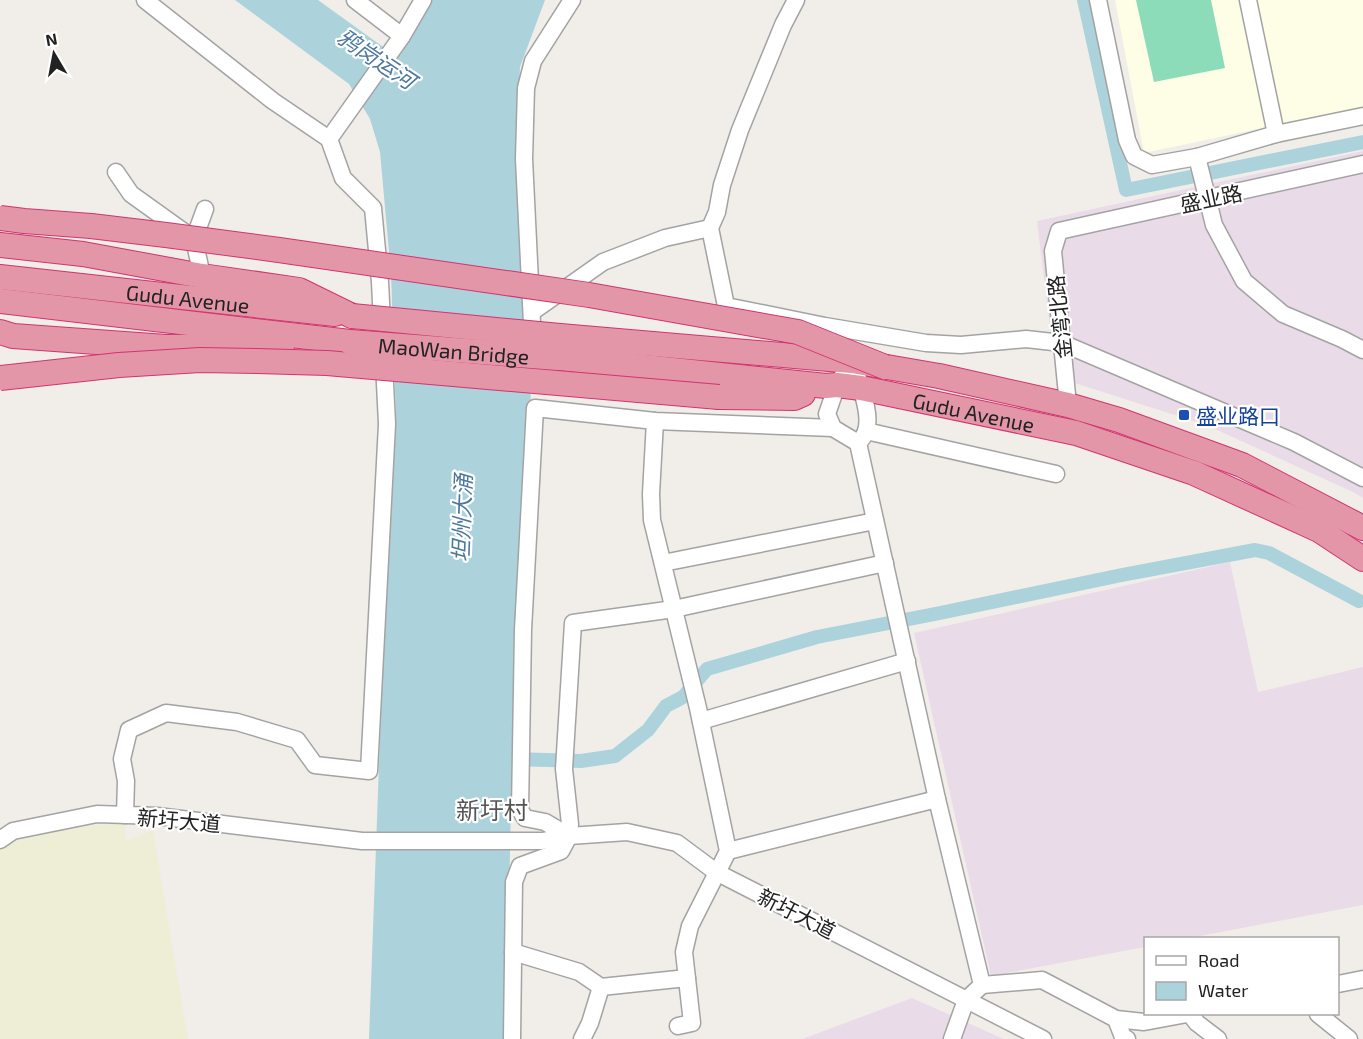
<svg xmlns="http://www.w3.org/2000/svg" width="1363" height="1039" viewBox="0 0 1363 1039" font-family="'Exo 2','Noto Sans SC',sans-serif">
<rect width="100%" height="100%" fill="#f1eee9"/>
<g fill="#eadbe8">
<path d="M1363 151V498L1355 493 1206 425 1056 377 1037 221Z"/>
<path d="M1230 562 1258 692 1363 667V905L1190 938H1146L1145 947 991 976 914 633Z"/>
<path d="M912 998 1004 1039H802Z"/>
</g>
<path fill="#fefde6" d="M1115 0H1363V107L1144 153Z"/>
<path fill="#eeeed6" d="M124 822 126 841 153 830 188 1039H0V846L12 841 69 828Z"/>
<path fill="#8cdbb9" d="M1136 0H1211L1225 68 1154 82Z"/>
<path fill="#acd3dc" d="M235 0H318L397 57 431 0H545L520 67 518 119 521 241 531 402 512 759 506 1039H369L383 654 396 416 391 274 380 152 370 119 349 84Z"/>
<g fill="none" stroke-linecap="round" stroke-linejoin="round">
<g stroke="#acd3dc" stroke-width="14">
<path d="M1084 0 1126 190 1363 142"/>
<path d="M512 759 581 761 615 756 648 730 666 706 683 697 707 669 817 637 940 613 1122 575 1255 550 1269 553 1359 601"/>
</g>
<defs>
<g id="minor">
<path d="M355 0 402 36"/>
<path d="M796 0 783 25 740 130 722 185 717 212 710 228 726 306 825 326 926 343 961 345 1026 339 1062 343 1294 442 1363 478"/>
<path d="M1098 0 1127 140 1134 156 1152 165 1197 157 1276 134 1363 116"/>
<path d="M1248 0 1276 134"/>
<path d="M329 139 402 36 423 0"/>
<path d="M1197 157 1214 225 1244 281 1283 314 1342 339 1363 350"/>
<path d="M116 172 131 194 191 237"/>
<path d="M202 276 194 239 205 209"/>
<path d="M532 312 603 262 665 238 710 228"/>
<path d="M533 344 524 159 526 88 533 61 572 0"/>
<path d="M1068 405 1053 251 1059 231 1363 164"/>
<path d="M655 421 651 494 652 520 698 708 728 851 690 926 684 952 692 1023 678 1026"/>
<path d="M866 431 1056 474"/>
<path d="M858 443 833 428 827 414 837 385 852 361C858 379 872 413 866 431 865 435 861 440 858 443L937 799 982 985 966 1000 952 1039"/>
<path d="M663 563 875 521"/>
<path d="M701 721 907 661"/>
<path d="M125 815 126 781 122 759 129 730 166 713 237 722 297 740 315 765 369 771 387 424 380 282 373 208 343 178 329 139 273 101 145 0"/>
<path d="M569 836 545 822 525 818 520 810 523 630 535 408 655 421 833 428"/>
<path d="M0 840 13 831 97 814 157 816 362 841H542L569 836 627 832 677 843 716 872 1043 1039"/>
<path d="M728 851 937 799"/>
<path d="M513 952 579 972 601 987 687 978"/>
<path d="M1338 984 1363 979"/>
<path d="M982 985 1042 980 1116 1019 1144 1022 1187 1014"/>
<path d="M1190 1014 1197 1023 1218 1039"/>
<path d="M1318 1014 1349 1039"/>
<path d="M1116 1019 1123 1037 1127 1039"/>
<path d="M512 1039 514 882 520 866 561 851 569 836 570 824 564 769 573 623 674 609 885 563"/>
<path d="M582 1039 590 1023 601 987"/>
</g>
<g id="highway">
<path d="M0 245 83 254 202 276 299 290 352 316"/>
<path id="s1" d="M0 277 335 314"/>
<path d="M0 301 350 342"/>
<path d="M0 332 13 336 166 347 282 346"/>
<path d="M560 336 852 361 939 376 1068 405 1119 420 1242 465 1363 528"/>
<path id="s2" d="M558 358 826 386 837 385 861 388 1076 433 1194 473 1319 530 1363 559"/>
<path d="M719 397 794 398 803 394"/>
</g>
</defs>
<use href="#minor" stroke="#a3a3a3" stroke-width="19"/>
<use href="#highway" stroke="#d33370" stroke-width="26"/>
<use href="#minor" stroke="#fff" stroke-width="16"/>
<use href="#highway" stroke="#e396a7" stroke-width="24"/>
<defs>
<g id="highway-bridge">
<path d="M0 218 24 221 91 226 166 235 279 250 589 295 798 332 885 367"/>
<path d="M352 316 560 336"/>
<path id="s3" d="M350 342 558 358"/>
<path d="M0 378 119 365 200 360 257 361 327 363 719 397"/>
</g>
</defs>
<use href="#highway-bridge" stroke="#d33370" stroke-width="26" stroke-linecap="butt"/>
<use href="#highway-bridge" stroke="#e396a7" stroke-width="24"/>
</g>
<rect fill="#1a4fb4" stroke="#fff" stroke-width="2" x="1178" y="409" width="12" height="12" rx="3"/>
<g text-anchor="middle" dominant-baseline="central" stroke-width="4.5" stroke-linejoin="round" paint-order="stroke">
<g font-size="21" fill="#222" stroke="#fff">
<text transform="translate(1211 198) rotate(-12)">盛业路</text>
<text stroke="none"><textPath href="#s1" startOffset="189">Gudu Avenue</textPath></text>
<text transform="translate(1059 317) rotate(-96)">金湾北路</text>
<text stroke="none"><textPath href="#s3" startOffset="104">MaoWan Bridge</textPath></text>
<text stroke="none"><textPath href="#s2" startOffset="420">Gudu Avenue</textPath></text>
<text transform="translate(179 820) rotate(5)">新圩大道</text>
<text transform="translate(797 913) rotate(27)">新圩大道</text>
</g>
<g font-size="21" fill="#164399" stroke="#fff" text-anchor="start">
<text x="1196" y="415">盛业路口</text>
</g>
<g font-size="22" font-style="italic" fill="#4c789d" stroke="#fff">
<text transform="translate(377 58) rotate(34)">鸦岗运河</text>
<text transform="translate(461 518) rotate(-88)">坦州大涌</text>
</g>
<g font-size="24" fill="#555" stroke="#fff">
<text x="492" y="809">新圩村</text>
</g>
</g>
<rect x="1144" y="937" width="195" height="78" fill="#ffffff" stroke="#a7a7a7" stroke-width="1.5"/>
<rect x="1156" y="956" width="30" height="9" fill="#ffffff" stroke="#a7a7a7" stroke-width="1.5"/>
<text x="1198" y="967" font-size="18" fill="#222222">Road</text>
<rect x="1156" y="982" width="30" height="18" fill="#acd3dc" stroke="#a7a7a7" stroke-width="1.5"/>
<text x="1198" y="997" font-size="18" fill="#222222">Water</text>
<g transform="translate(54 54) rotate(350)" stroke="#ffffff" stroke-width="4.5" paint-order="stroke">
<path d="M0-4.5L10 22L0 15L-10 22Z" fill="#222222"/>
<text y="-9" font-size="16" font-weight="bold" text-anchor="middle" fill="#222222">N</text>
</g>
</svg>
